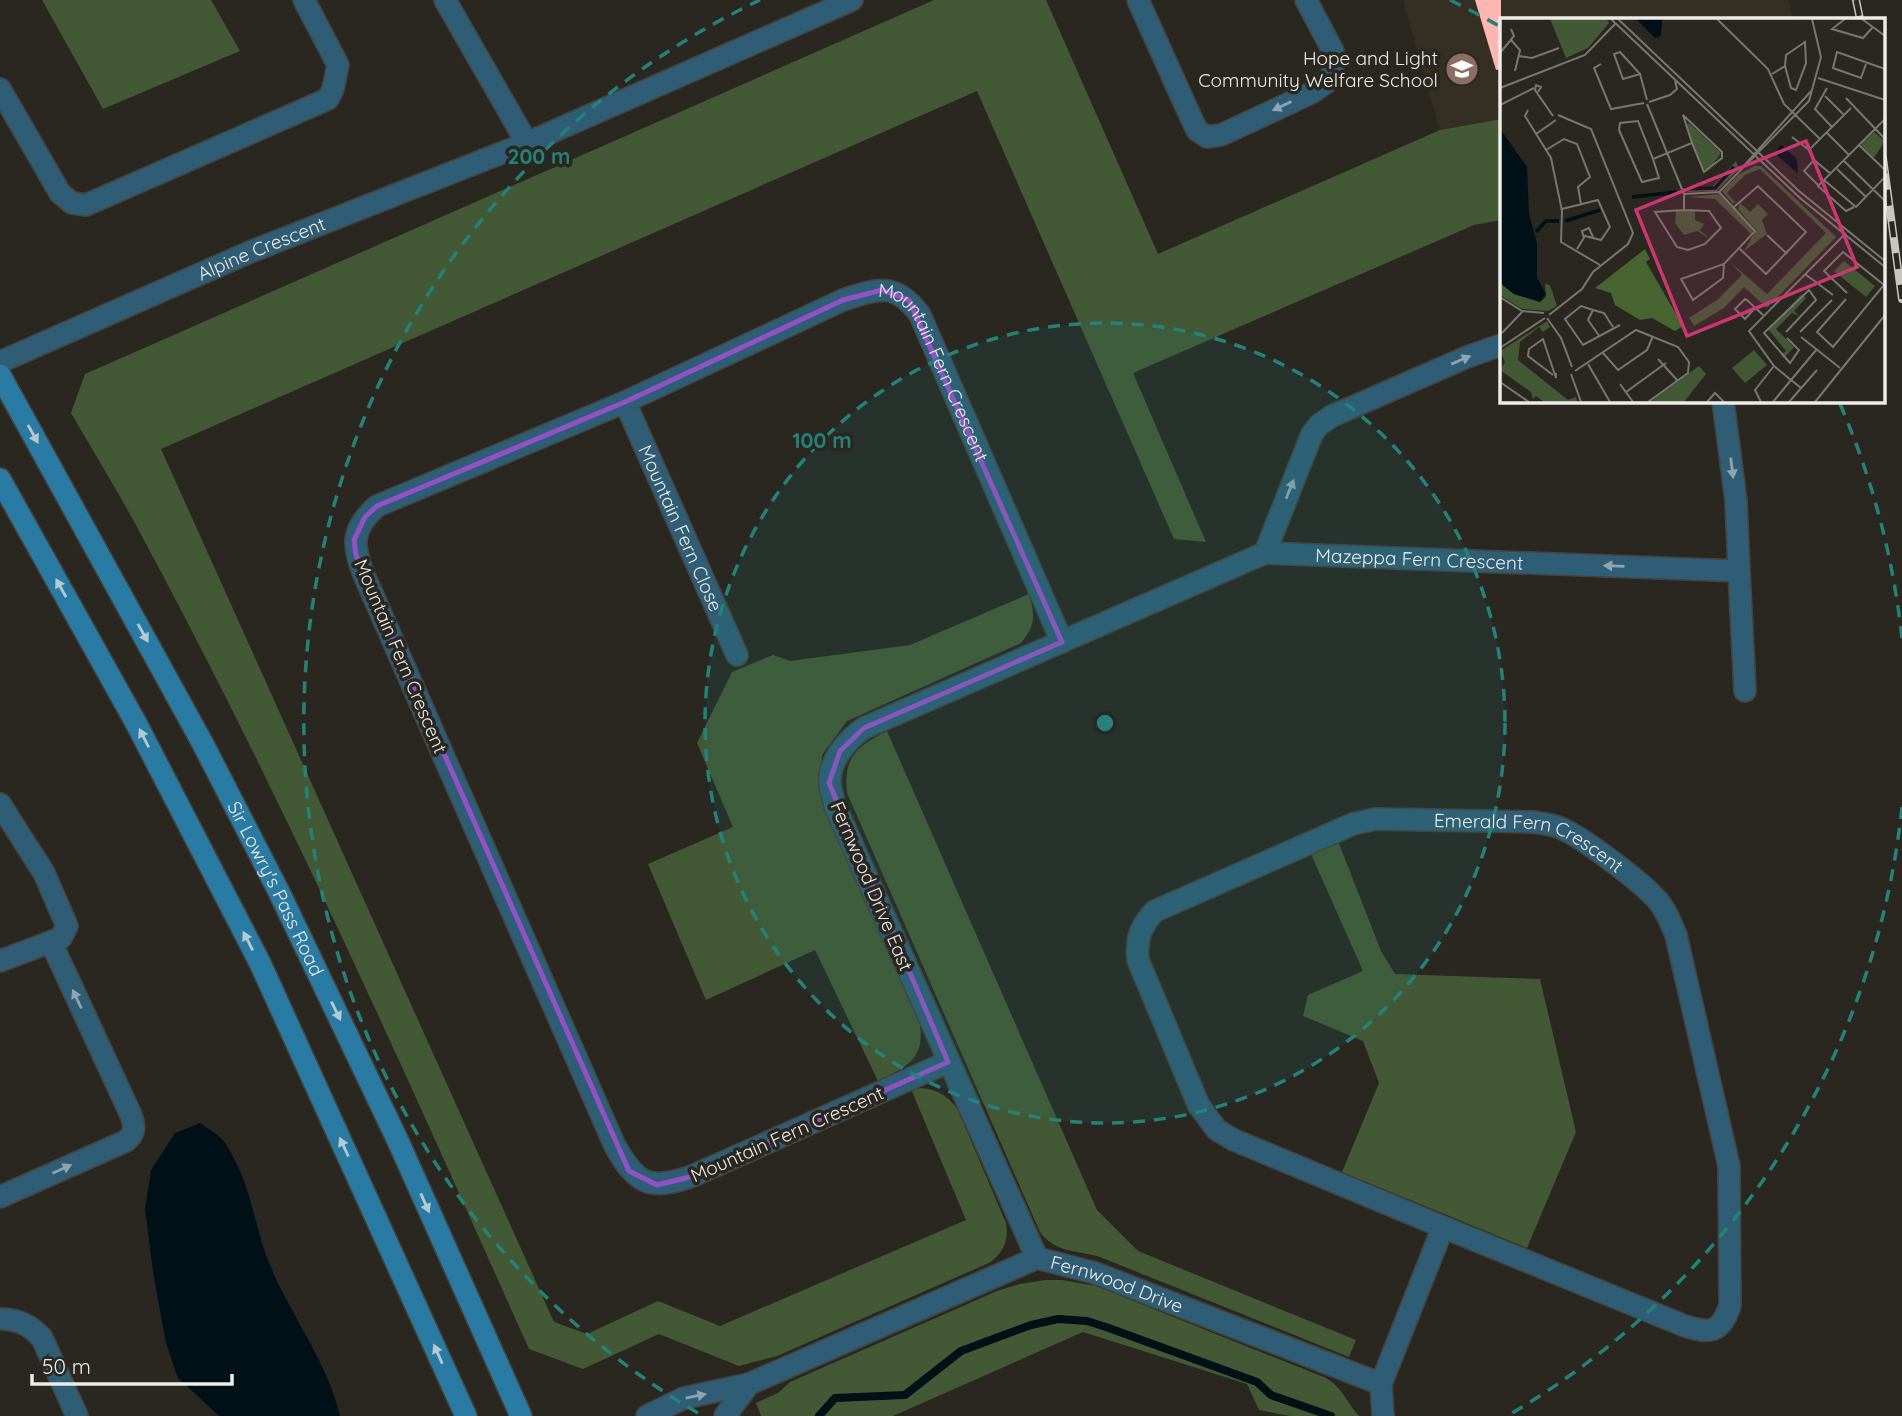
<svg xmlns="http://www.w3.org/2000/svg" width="1902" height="1416" viewBox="0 0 1902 1416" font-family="Quicksand,sans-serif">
<rect width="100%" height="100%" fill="#2a2721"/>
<path fill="#342e23" d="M1403 0H1788L1793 19H1501V119L1440 130Z"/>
<g fill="#435834">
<path d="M42 0H211L240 51 103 109Z"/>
<path d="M934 0H1046L1158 254 1440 130 1501 119V220L1474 225 1133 373 1206 542 1174 539 977 91 161 449 554 1322 587 1334 658 1301 720 1326 966 1220 911 1089C931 1086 944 1092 957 1108L1006 1223C1009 1240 1004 1251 991 1262L777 1356 739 1366 659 1334 583 1369 529 1349C407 1077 286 804 145 542 122 498 96 456 71 413L85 374Z"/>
<path d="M1029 594C1035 614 1036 626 1021 643L847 721 822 755V798L920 1025C925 1060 905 1068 878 1081L815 950 706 1000 648 864 733 827 697 743 732 672 773 655 790 661 910 645Z"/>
<path d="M887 731 1097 1210 1138 1251 1356 1340 1349 1357 1100 1257C1077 1250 1055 1253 1040 1232L847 793C843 757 857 746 887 731Z"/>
<path d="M1338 841 1381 951 1395 974 1540 979 1576 1132 1527 1248 1342 1172 1379 1083 1363 1041 1303 1016 1308 995 1363 971 1310 852Z"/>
<path d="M1045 1280H1062L1096 1286 1326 1378C1342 1387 1347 1403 1359 1416H1290L1259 1410 1247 1384 1083 1332 893 1416H761L756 1403 778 1393 790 1382 997 1291 1020 1284Z"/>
</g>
<path fill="#001017" d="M200 1123C208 1129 220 1135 225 1143 248 1177 252 1212 264 1249 283 1307 326 1355 340 1416H219L178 1378 166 1343 153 1272 145 1209 151 1170 175 1133Z"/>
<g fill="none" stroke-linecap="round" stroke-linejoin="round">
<path stroke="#001017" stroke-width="8" d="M819 1416 835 1398 905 1395 961 1351 1031 1325 1058 1319 1087 1321 1106 1327 1257 1382 1271 1395 1331 1416"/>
</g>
<path fill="#ffb6b3" d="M1475 0H1501V69L1496 70Z"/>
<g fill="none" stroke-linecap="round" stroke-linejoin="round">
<defs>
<g id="minor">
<path d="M445 0 527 143"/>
<path d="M1138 0 1192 120 1197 130 1207 137 1221 135 1311 93 1327 82 1333 72V51L1306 0"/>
<path d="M0 89 60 193 72 203 86 205 328 99 333 89 338 65 304 0"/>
<path id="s1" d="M0 362 250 252 527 143 852 0"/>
<path id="s2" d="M625 402 737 655"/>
<path d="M1265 553 1312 434 1319 425 1332 416 1467 357 1501 345"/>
<path d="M1739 571 1745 691"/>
<path d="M0 804 44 873 67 926 61 938 0 961"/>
<path id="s3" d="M948 1062 690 1177C648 1191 636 1183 615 1146L364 575C352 545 351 529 377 506L625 402 843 300C879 288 896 282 920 315L1062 642"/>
<path d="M0 1197 126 1141C136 1133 135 1125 130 1113L51 942"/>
<path id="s4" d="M1037 1258 835 806C834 799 830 791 830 784 828 761 847 740 864 728L1265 553 1739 571 1736 501 1723 401"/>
<path d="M0 1319C18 1319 30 1325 42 1338L77 1416"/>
<path id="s5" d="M647 1416 684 1398 749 1384 1037 1258 1095 1273 1381 1384"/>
<path d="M725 1416 749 1384"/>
<path id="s6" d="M1383 1416 1381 1384 1443 1227 1234 1140 1217 1130 1199 1106 1138 960C1136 940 1140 926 1155 911L1353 824 1375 819 1533 822C1540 823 1548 824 1555 826 1577 832 1644 884 1659 902 1667 912 1671 923 1676 935L1729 1166 1730 1306C1720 1333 1711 1334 1685 1326L1443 1227"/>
</g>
<g id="secondary">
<path id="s7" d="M0 375 203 744 279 892 398 1141 521 1416"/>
<path d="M0 479 136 723 260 963 466 1416"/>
</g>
</defs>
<use href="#minor" stroke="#45433d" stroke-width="24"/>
<use href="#secondary" stroke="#45433d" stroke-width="24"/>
<use href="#minor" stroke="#2f5d76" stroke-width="21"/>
<use href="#secondary" stroke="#297ba3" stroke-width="21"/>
<defs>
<g id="rail">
<path d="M1856 0 1860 19"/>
<path d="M1883 158 1902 299"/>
</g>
</defs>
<use href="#rail" stroke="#c8c6c1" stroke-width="8"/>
<use href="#rail" stroke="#2a2721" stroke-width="5" stroke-dasharray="16" stroke-linecap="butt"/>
</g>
<defs><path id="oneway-solid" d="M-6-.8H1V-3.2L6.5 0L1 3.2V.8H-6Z" transform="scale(1.75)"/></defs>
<g fill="#8ea4af">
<use href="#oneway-solid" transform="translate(1282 106) rotate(155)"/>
<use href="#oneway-solid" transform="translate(1461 360) rotate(-23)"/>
<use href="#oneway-solid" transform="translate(1732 468) rotate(83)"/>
<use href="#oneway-solid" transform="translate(1290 489) rotate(-68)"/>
<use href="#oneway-solid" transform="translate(1614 566) rotate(-178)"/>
<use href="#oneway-solid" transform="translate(77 999) rotate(-115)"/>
<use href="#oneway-solid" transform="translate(62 1169) rotate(-24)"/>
<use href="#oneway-solid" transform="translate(696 1396) rotate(-12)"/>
</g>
<g fill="#b3cad3">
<use href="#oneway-solid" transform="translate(33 434) rotate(61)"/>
<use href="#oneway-solid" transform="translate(61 588) rotate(-119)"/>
<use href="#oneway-solid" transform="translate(143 633) rotate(61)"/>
<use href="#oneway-solid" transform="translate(144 738) rotate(-117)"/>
<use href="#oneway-solid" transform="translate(248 941) rotate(-117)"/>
<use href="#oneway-solid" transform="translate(336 1011) rotate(64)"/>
<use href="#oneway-solid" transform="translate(344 1147) rotate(-115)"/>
<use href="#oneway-solid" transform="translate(425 1203) rotate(66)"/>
<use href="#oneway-solid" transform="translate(438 1354) rotate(-114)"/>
</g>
<path fill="none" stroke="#9252c7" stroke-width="5" stroke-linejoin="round" d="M882 290 909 300 1062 642 864 728 840 751 829 783 948 1062 690 1177 657 1185 629 1171 356 555 354 540 365 517 377 506 625 402 843 300Z"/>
<circle cx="1105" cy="723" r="400" fill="#25827a" fill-opacity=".12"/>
<g fill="none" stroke="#25827a" stroke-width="3.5" stroke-dasharray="12 9">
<circle cx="1105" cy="723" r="400"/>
<path d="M1902 807A801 801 0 0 1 1512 1413M698 1413A801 801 0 0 1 760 0M1450 0A801 801 0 0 1 1499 26M1840 404A801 801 0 0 1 1902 639"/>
</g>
<defs>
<symbol id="school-disc" viewBox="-11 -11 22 22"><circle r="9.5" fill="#8d6e63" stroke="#2a2721"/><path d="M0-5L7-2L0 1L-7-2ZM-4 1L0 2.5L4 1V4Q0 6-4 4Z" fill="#fff"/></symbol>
</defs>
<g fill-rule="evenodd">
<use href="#school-disc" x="1443" y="50" width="38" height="38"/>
</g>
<g text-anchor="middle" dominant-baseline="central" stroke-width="7" stroke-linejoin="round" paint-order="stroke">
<g font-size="19" fill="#eeece8" stroke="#2a2721" text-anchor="end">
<text x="1438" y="58">Hope and Light<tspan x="1438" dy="22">Community Welfare School</tspan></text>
</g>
<g font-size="19" fill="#eeece8" stroke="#2a2721">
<text stroke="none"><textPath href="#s1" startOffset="285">Alpine Crescent</textPath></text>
<text stroke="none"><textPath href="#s3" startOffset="1727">Mountain Fern Crescent</textPath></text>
<text stroke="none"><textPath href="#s2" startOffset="138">Mountain Fern Close</textPath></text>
<text stroke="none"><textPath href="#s4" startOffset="1178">Mazeppa Fern Crescent</textPath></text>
<text transform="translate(401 656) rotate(67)">Mountain Fern Crescent</text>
<text stroke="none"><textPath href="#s6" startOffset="1087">Emerald Fern Crescent</textPath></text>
<text transform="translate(872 886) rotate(67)">Fernwood Drive East</text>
<text stroke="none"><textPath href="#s7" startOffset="583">Sir Lowry's Pass Road</textPath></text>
<text transform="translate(787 1134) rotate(-24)">Mountain Fern Crescent</text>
<text stroke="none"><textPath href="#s5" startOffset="506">Fernwood Drive</textPath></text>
</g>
</g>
<g transform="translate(1500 18)">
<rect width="385" height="385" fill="#2a2721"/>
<path d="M50 1H107L109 5 88 30 66 40ZM189 105 221 135 209 152 203 151 186 107ZM374 114 385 123 374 140 361 127ZM236 143 239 151 217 173 189 174 182 170 212 169ZM255 148H261L336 219 267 290 244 269 224 290 194 308 189 300 217 282 242 257 230 244 267 276 326 215 260 151 245 157 227 175 236 185H232L222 173 239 156ZM219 176 254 211 251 216 215 181 188 179ZM240 185 250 194 258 186 268 196 262 202 267 216 244 233 256 212 238 191ZM176 193H195V202L204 206 200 212 209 220 197 213 184 217 175 205ZM344 243 375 268 366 279 334 253ZM0 265 14 276 40 284 46 279 45 266 50 267 57 288 48 293 22 291 0 277ZM302 276 306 280 294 293 299 298 292 295 276 311 294 329 284 340 281 337 286 333 268 311ZM47 303 50 309 43 314 39 309 20 324 18 342 68 382 76 379 77 384H44L36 378 33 381 31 374 0 352 5 344 0 333ZM254 332 267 347 245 365 232 350ZM199 348 206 356 184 384H150Z" fill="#435834"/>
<path d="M145 231 150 241 146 244 183 308 175 313 152 300 140 302 115 287 111 275 95 270Z" fill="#476431"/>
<path d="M136 1H162L161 18 155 20ZM0 111 27 149 29 196 37 225V260L46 276 40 284 14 276 0 265ZM281 127 297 141 298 156 275 135Z" fill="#001017"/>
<path fill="none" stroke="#001017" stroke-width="3.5" d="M184 171 215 170 234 149M132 179 177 174M65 203 100 192M36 214 46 203H59"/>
<path fill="none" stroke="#787671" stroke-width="2" d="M111 1 300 180 385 249M118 1 299 173 385 243M217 1 268 51 284 86 320 121M345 1 332 11 363 20 373 9M362 1 385 18M11 22 20 32 15 53M0 35 14 18 11 11M19 38 32 40 59 30M101 46 94 50 111 91 144 85M366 46 361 60 333 50 337 34 385 51M140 56 120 34 114 36 123 61 140 56 147 82M272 56 285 48 286 37 305 24 306 45 296 72 291 70 285 48M318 60 385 82M0 70 85 37 115 6M327 70 315 91 332 109M38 74 41 69 36 67 35 72 53 98M325 78 343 96M346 80 385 121M149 84 170 77 177 71 175 63M147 86 184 176V192L209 193 221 210 205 226 188 232 177 229 155 194 184 192M0 87 34 70M28 92 25 98 51 140 62 193 61 224 100 247M326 114 349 137M36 116 56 102M292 119 309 132 351 90M359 127 385 152M46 132 64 121 77 126 90 159 78 169 81 186M153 141 138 103 120 105 119 112 142 164 159 160 153 141 192 125 183 97 222 134V140L204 154 192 125M344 143 385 183M241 151 312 72M337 151 366 179M324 162 356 189 385 159M318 167 304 153 314 142 331 156M219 174 255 213 224 246 181 261 193 282 223 260 224 246M184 176 219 174 309 83 321 39 312 1M234 189 258 168 306 214 266 256 239 230M354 189 346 193 318 168 385 101M62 191 98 182 110 209 101 222 85 218 77 231M267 217 287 236M84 220 82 213 89 210 93 219M305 256 333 277M0 279 22 293 44 295M346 281 317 314 333 329 384 267 343 234 324 253 347 275M255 290 245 301 235 291 245 281 247 282 263 297M93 292 81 288 65 301 83 327 120 307M49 297 82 271 93 254 128 226 133 215 91 111 58 97M47 300 61 320 72 349M286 314 316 282 309 272 264 315 290 345 299 332 287 320M300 314 332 282M2 315 22 294M100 319 88 302 93 292 104 295 113 309M301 319 340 350M0 330 45 300M317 331 291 362 274 348 249 313 346 215M103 335 118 352 147 332 153 318M158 341 178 363M88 346 110 384M75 353 136 312 178 329 189 344 188 355 148 384M71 356 81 384M53 357 28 338 29 331 43 321 56 360V355M0 364 29 384M120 366 133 384M126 374 166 345M207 384 215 375 224 384M261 384 255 372 274 348M273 384 291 362 301 370M289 384 317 352M315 384 385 297"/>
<path fill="#c93870" fill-opacity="0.15" stroke="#c93870" stroke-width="3.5" d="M306 123 357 249 187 318 136 192Z"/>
<rect width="385" height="385" fill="none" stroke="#eeece8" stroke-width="3.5"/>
</g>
<circle cx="1105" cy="723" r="10" fill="#25827a" stroke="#2a2721" stroke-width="3.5"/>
<g font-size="21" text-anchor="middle" font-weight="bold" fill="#25827a" stroke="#2a2721" stroke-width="7" stroke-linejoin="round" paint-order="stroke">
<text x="539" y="164">200 m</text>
<text x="822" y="448">100 m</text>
</g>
<path d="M32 1374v10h200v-10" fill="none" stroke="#eeece8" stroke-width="3.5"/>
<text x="42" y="1374" font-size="21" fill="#eeece8" stroke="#2a2721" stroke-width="5" paint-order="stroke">50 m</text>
</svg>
